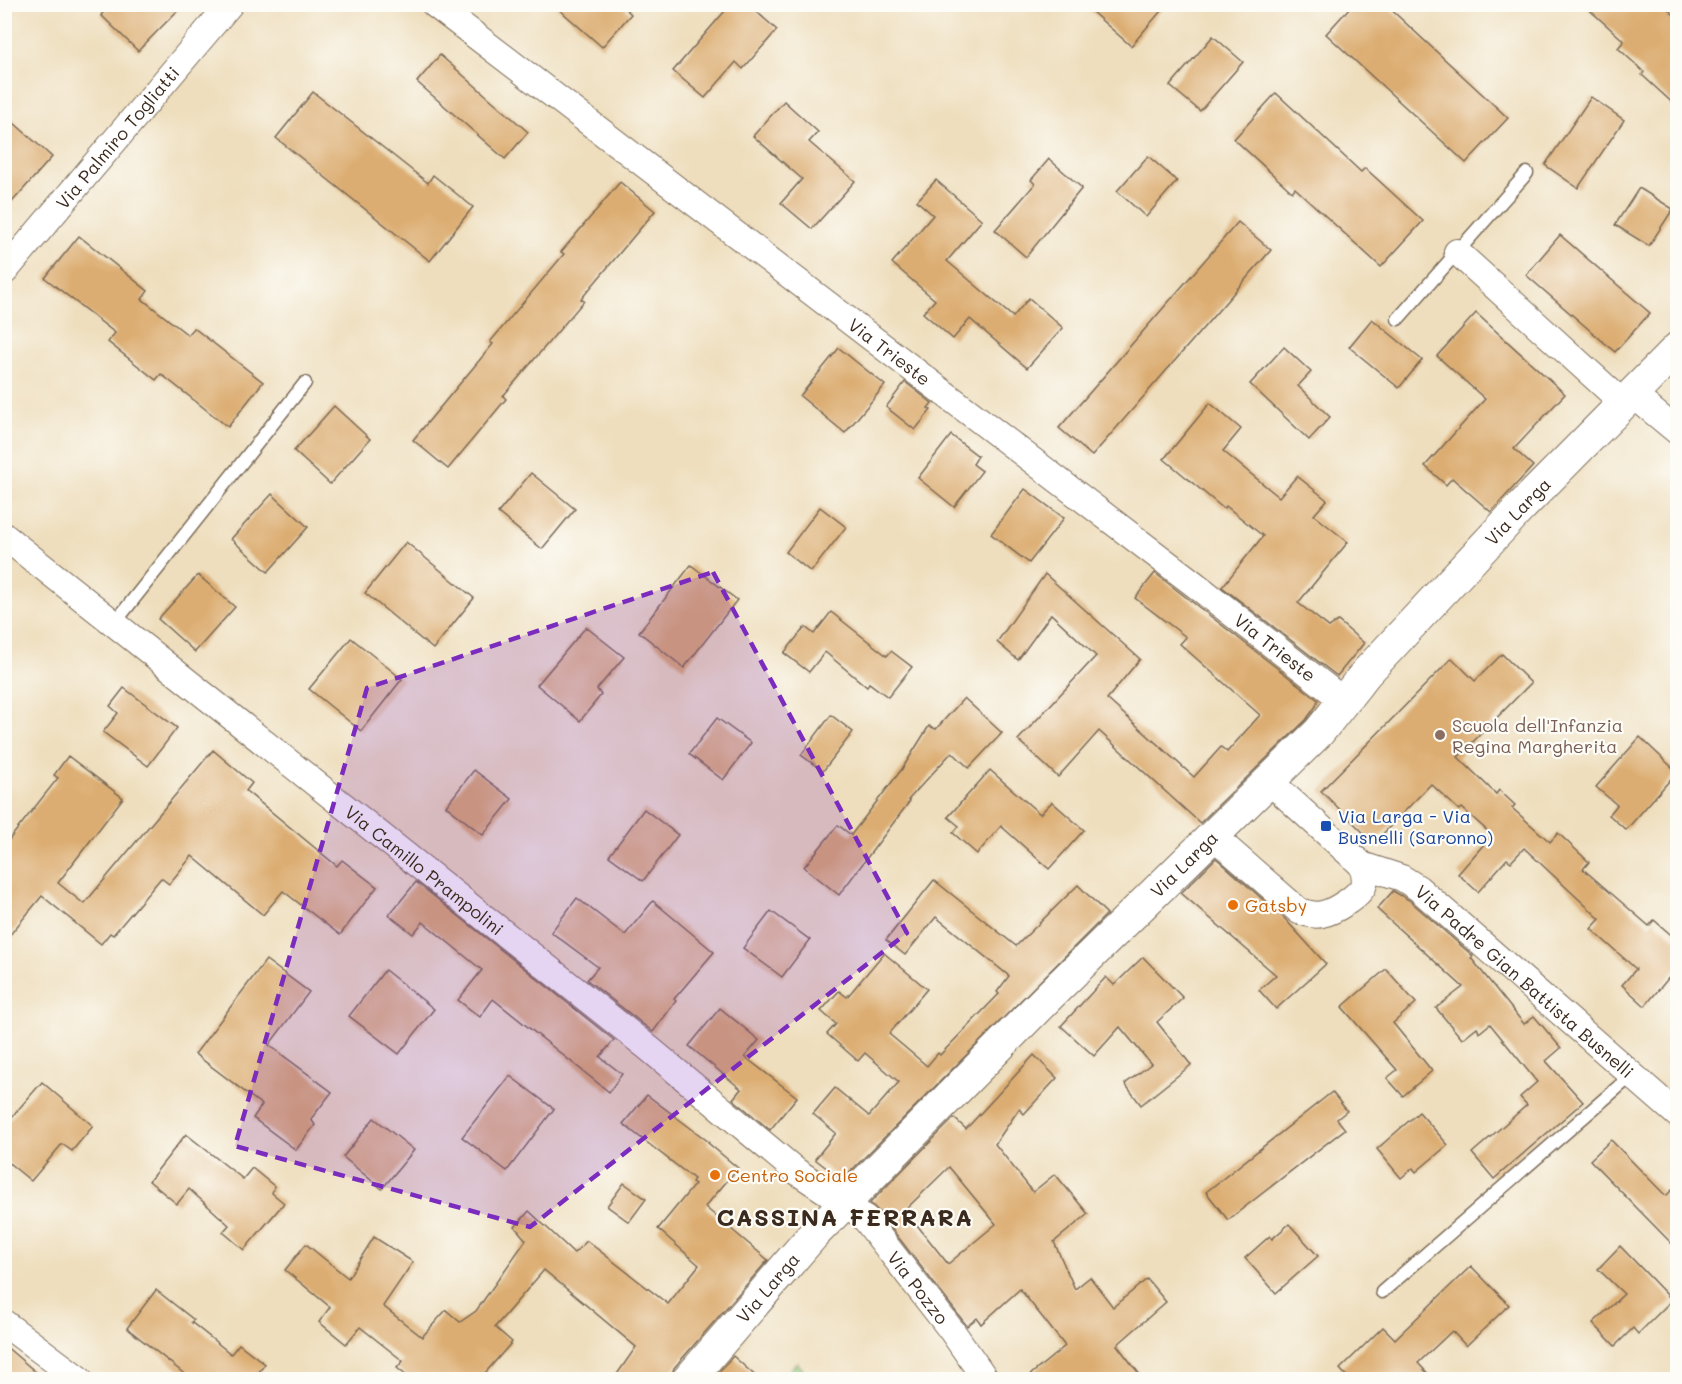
<svg xmlns="http://www.w3.org/2000/svg" width="1682" height="1384" viewBox="0 0 1682 1384" font-family="Mali,sans-serif">
<defs>
<pattern id="grass-dots" width="8" height="8" patternUnits="userSpaceOnUse" patternTransform="scale(1.5)"><rect width="8" height="8" fill="#9fd78a"/><path d="M2 2h.1M6 6h.1" fill="none" stroke="#8ab977" stroke-width="1.8" stroke-linecap="round"/></pattern>
</defs>
<rect width="100%" height="100%" fill="#fdfcf7"/>
<filter id="ink" filterUnits="userSpaceOnUse"><feTurbulence type="fractalNoise" baseFrequency=".0167" numOctaves="2"/><feDisplacementMap in="SourceGraphic" scale="12" xChannelSelector="R" yChannelSelector="G"/><feConvolveMatrix kernelMatrix="1 2 1 2 8 2 1 2 1" color-interpolation-filters="sRGB"/></filter>
<filter id="wash" filterUnits="userSpaceOnUse"><feTurbulence type="fractalNoise" baseFrequency=".008" numOctaves="4" result="noise"/><feDisplacementMap in="SourceGraphic" scale="24" xChannelSelector="R" yChannelSelector="G"/><feGaussianBlur stdDeviation="1.35" result="paint"/><feColorMatrix in="noise" values="0 0 0 0 0 0 0 0 0 0 0 0 0 0 0 0 0 1.4 0 .05"/><feComposite in="paint" operator="in"/></filter>
<g filter="url(#wash)">
<rect width="100%" height="100%" fill="#eedebd"/>
<path fill="url(#grass-dots)" stroke="#6d8054" stroke-width="1.5" d="M797 1363 811 1379H780L782 1378Z"/>
<g id="blocks">
<g fill="#dcad72" fill-rule="evenodd">
<path d="M111 4H184L138 51 101 15Z"/>
<path d="M553 4H620L631 14 602 47Z"/>
<path d="M731 4H748L777 30 743 69 736 62 705 98 673 71Z"/>
<path d="M1083 4H1167L1131 46Z"/>
<path d="M1353 4H1385L1508 118 1466 163 1326 34Z"/>
<path d="M1583 4H1663L1677 18V107L1642 75 1644 72 1618 48 1624 41Z"/>
<path d="M1213 36 1243 62 1200 111 1170 86Z"/>
<path d="M440 55 528 132 505 159 417 82Z"/>
<path d="M313 92 428 183 433 175 473 207 430 261 276 138Z"/>
<path d="M1276 93 1361 172 1365 168 1423 221 1381 267 1295 188 1292 192 1234 139Z"/>
<path d="M1591 97 1624 120 1578 188 1545 165Z"/>
<path d="M784 101 818 132 809 142 855 181 812 229 781 203 802 179 753 136Z"/>
<path d="M4 114 52 157 4 211Z"/>
<path d="M1148 156 1177 181 1146 217 1117 191Z"/>
<path d="M1049 159 1082 188 1026 257 995 230 1035 184 1031 180Z"/>
<path d="M936 180 982 220 947 261 1013 317 1029 298 1063 328 1027 368 970 319 953 339 923 313 935 300 892 263 933 215 917 201Z"/>
<path d="M620 182 655 211 581 299 584 301 503 396 506 399 448 469 413 440 493 344 490 342 564 254 561 252Z"/>
<path d="M1639 188 1673 209 1649 246 1615 225Z"/>
<path d="M1238 222 1271 250 1092 456 1059 428Z"/>
<path d="M1560 235 1650 313 1615 352 1526 275Z"/>
<path d="M79 236 148 291 142 299 188 335 194 328 263 382 228 427 161 374 156 380 108 342 115 333 45 278Z"/>
<path d="M1476 313 1565 394 1514 449 1533 466 1491 512 1452 478 1446 485 1425 466 1485 399 1437 356Z"/>
<path d="M1372 319 1422 360 1399 388 1349 347Z"/>
<path d="M1284 347 1311 372 1298 386 1330 417 1309 440 1250 384Z"/>
<path d="M839 348 885 385 845 433 800 396Z"/>
<path d="M905 382 932 403 928 408 931 410 915 430 886 407Z"/>
<path d="M1210 403 1241 429 1223 451 1279 497 1297 476 1327 500 1314 515 1348 542 1298 603 1329 627 1338 621 1364 643 1337 676 1222 587 1263 536 1226 506 1224 509 1164 459Z"/>
<path d="M334 406 370 439 330 484 294 451Z"/>
<path d="M951 435 978 456 973 464 982 471 954 507 918 478Z"/>
<path d="M531 473 575 509 542 549 498 513Z"/>
<path d="M1025 489 1064 518 1029 563 991 534Z"/>
<path d="M272 494 308 527 268 572 231 539Z"/>
<path d="M820 507 846 527 811 572 786 552Z"/>
<path d="M406 542 474 598 433 649 365 593Z"/>
<path d="M691 565 737 600 684 668 639 632Z"/>
<path d="M1155 573 1318 700 1316 706 1306 720 1200 823 1099 731 1058 777 1018 740 1096 656 1051 614 1018 660 997 642 1045 574 1140 659 1107 699 1194 777 1221 747 1227 752 1260 715 1180 644 1186 637 1135 598Z"/>
<path d="M198 575 235 607 195 652 158 619Z"/>
<path d="M831 612 887 656 891 651 912 667 888 697 869 683 867 687 825 652 809 672 784 653 805 627 814 634Z"/>
<path d="M586 627 624 657 597 689 601 695 580 721 537 685Z"/>
<path d="M351 638 402 679 361 731 309 689Z"/>
<path d="M1502 654 1531 683 1458 757 1496 794 1499 790 1515 805 1512 808 1550 842 1558 833 1589 862 1583 869 1649 926 1654 920 1677 940V968L1645 1006 1622 985 1636 969 1591 929 1600 919 1524 848 1511 862 1507 859 1478 892 1458 874 1492 835 1462 808 1459 810 1431 784 1374 843 1321 791 1452 658 1475 681Z"/>
<path d="M124 688 177 728 148 766 103 732 118 713 110 706Z"/>
<path d="M964 698 1002 733 969 768 952 752 908 800 910 801 839 895 804 867 838 825 851 835 902 769 929 726 936 729Z"/>
<path d="M831 715 853 732 823 771 801 755Z"/>
<path d="M717 718 751 743 723 780 689 754Z"/>
<path d="M1640 737 1677 772 1626 830 1609 815 1617 805 1596 787Z"/>
<path d="M213 750 252 783 246 791 337 866 342 860 377 887 340 935 283 891 263 915 192 856 169 884 161 878 113 935 110 933 101 944 42 896 4 942V846L58 778 54 775 68 756 123 798 58 883 84 904Z"/>
<path d="M474 770 512 799 483 835 446 806Z"/>
<path d="M990 770 1040 814 1052 802 1084 830 1049 869 1001 826 977 854 953 833 959 826 948 817Z"/>
<path d="M644 809 678 835 643 881 609 856Z"/>
<path d="M1216 858 1285 919 1326 964 1276 1009 1259 990 1276 975 1181 893Z"/>
<path d="M934 880 1016 946 1078 885 1107 914 842 1180 815 1159 836 1133 813 1114 835 1088 869 1116 899 1082 865 1053 858 1061 827 1034 836 1024 821 1011 839 991 847 997 884 953 927 989 889 1034 927 1066 938 1053 940 1055 999 994 997 992 1009 976 936 917 905 955 886 940Z"/>
<path d="M416 882 614 1040 600 1057 622 1074 609 1092 493 999 480 1017 458 1000 482 970 423 922 413 934 389 915Z"/>
<path d="M1393 891 1409 900 1473 956 1471 958 1524 1024 1534 1016 1561 1048 1546 1061 1583 1102 1494 1179 1472 1153 1527 1105 1520 1097 1537 1082 1490 1024 1479 1033 1477 1027 1462 1039 1436 1008 1463 987 1377 909Z"/>
<path d="M577 898 625 935 653 901 714 952 674 999 676 1001 653 1032 587 980 598 967 551 932Z"/>
<path d="M771 911 810 940 782 977 743 948Z"/>
<path d="M1143 957 1183 998 1157 1022 1191 1065 1141 1105 1125 1084 1151 1064 1120 1027 1094 1056 1061 1026 1106 977 1114 985Z"/>
<path d="M266 960 309 992 269 1045 332 1092 311 1119 315 1125 296 1150 253 1118 262 1105 195 1054Z"/>
<path d="M1386 969 1416 1003 1393 1023 1432 1071 1403 1096 1387 1078 1397 1070 1342 1007Z"/>
<path d="M385 970 434 1009 399 1054 349 1016Z"/>
<path d="M720 1008 759 1040 745 1057 797 1097 770 1130 733 1099 741 1089 689 1046Z"/>
<path d="M1034 1055 1057 1078 1024 1114 1019 1109 995 1144 1033 1192 1055 1174 1088 1214 1054 1242 1075 1289 1090 1277 1113 1307 1147 1279 1166 1302 1117 1345 1144 1380H1024L1065 1346 1020 1289 981 1324 977 1318 967 1326 878 1211 870 1203 954 1118 966 1129ZM949 1167 996 1224 948 1264 905 1210Z"/>
<path d="M510 1076 554 1109 507 1171 462 1137Z"/>
<path d="M42 1082 93 1126 72 1151 62 1144 31 1181 4 1159V1126Z"/>
<path d="M1332 1092 1347 1111 1337 1119 1345 1129 1228 1220 1206 1192Z"/>
<path d="M647 1095 709 1142 708 1143 738 1168 705 1207 768 1260 674 1368 670 1380H613L636 1347 544 1270 495 1327 512 1342 479 1380H412L397 1368 403 1361 360 1327 346 1344 319 1322 330 1307 285 1270 306 1244 348 1278 374 1237 413 1262 383 1306 422 1337 446 1310 460 1322 476 1311 526 1240 515 1227 529 1211 574 1253 587 1241 668 1304 699 1265 658 1229 695 1184 692 1182 694 1179 623 1124Z"/>
<path d="M1419 1112 1448 1145 1416 1172 1413 1168 1401 1178 1377 1149Z"/>
<path d="M374 1118 414 1150 382 1189 343 1157Z"/>
<path d="M186 1134 243 1179 252 1168 274 1186 272 1193 284 1203 244 1250 223 1232 229 1225 189 1189 177 1204 149 1181Z"/>
<path d="M1611 1140 1666 1196 1677 1185V1249L1590 1160Z"/>
<path d="M624 1183 646 1199 629 1222 607 1206Z"/>
<path d="M1289 1224 1318 1256 1276 1293 1245 1258 1270 1236 1272 1239Z"/>
<path d="M1620 1246 1672 1300 1638 1334 1633 1328 1615 1346 1593 1323 1624 1294 1598 1269Z"/>
<path d="M1471 1266 1509 1305 1466 1346 1452 1331 1418 1363 1434 1380H1350L1340 1369 1383 1327 1395 1339Z"/>
<path d="M156 1290 194 1320 191 1322 231 1354 239 1344 265 1364 253 1380H192L127 1328Z"/>
<path d="M4 1345 45 1380H4Z"/>
<path d="M733 1356 760 1380H712Z"/>
</g>
</g>
</g>
<g filter="url(#ink)">
<use href="#blocks" fill-opacity="0" stroke="#7a6956" stroke-width="1.5"/>
<g fill="none" stroke-linecap="round" stroke-linejoin="round">
<defs>
<g id="service">
<path d="M1398 319 1527 173"/>
<path d="M113 625 305 383"/>
<path d="M1382 1292 1632 1075"/>
</g>
<g id="minor">
<path id="s1" d="M434 4 1193 583 1344 701"/>
<path d="M1457 252 1623 403"/>
<path id="s2" d="M4 272 230 4"/>
<path d="M1632 394 1678 432"/>
<path id="s3" d="M4 536 646 1046 796 1171 856 1211 866 1220 952 1331 986 1380"/>
<path id="s4" d="M1269 781 1362 865 1402 878 1418 888 1678 1115"/>
<path d="M1213 836 1299 911C1306 913 1315 916 1322 914 1334 912 1361 895 1364 884 1366 877 1364 871 1362 865"/>
<path d="M4 1323 80 1380"/>
</g>
<g id="tertiary">
<path id="s5" d="M688 1380 814 1234 1049 996 1319 732 1366 673 1520 508 1678 348"/>
</g>
</defs>
<use href="#service" stroke="#7a6956" stroke-width="15"/>
<use href="#minor" stroke="#7a6956" stroke-width="28"/>
<use href="#tertiary" stroke="#7a6956" stroke-width="34"/>
<use href="#service" stroke="#fff" stroke-width="12"/>
<use href="#minor" stroke="#fff" stroke-width="26"/>
<use href="#tertiary" stroke="#fff" stroke-width="32"/>
</g>
</g>
<path fill="#7b2cbf" fill-opacity="0.2" stroke="#7b2cbf" stroke-width="4.5" stroke-dasharray="12 8" stroke-linejoin="round" d="M713 572 907 933 530 1227 235 1146 367 688Z"/>
<circle fill="#8d6e63" stroke="#fdfcf7" stroke-width="2" cx="1440" cy="735" r="6"/>
<rect fill="#1a4fb4" stroke="#fdfcf7" stroke-width="2" x="1320" y="820" width="12" height="12" rx="3"/>
<g fill="#e8710a" stroke="#fdfcf7" stroke-width="2">
<circle cx="1233" cy="905" r="6"/>
<circle cx="715" cy="1175" r="6"/>
</g>
<g text-anchor="middle" dominant-baseline="central" stroke-width="4.5" stroke-linejoin="round" paint-order="stroke">
<g font-size="18" fill="#3b2a1e" stroke="#fdfcf7">
<text stroke="none"><textPath href="#s2" startOffset="176">Via Palmiro Togliatti</textPath></text>
<text stroke="none"><textPath href="#s1" startOffset="573">Via Trieste</textPath></text>
<text stroke="none"><textPath href="#s5" startOffset="1202">Via Larga</textPath></text>
<text stroke="none"><textPath href="#s1" startOffset="1059">Via Trieste</textPath></text>
<text stroke="none"><textPath href="#s5" startOffset="716">Via Larga</textPath></text>
<text stroke="none"><textPath href="#s3" startOffset="537">Via Camillo Prampolini</textPath></text>
<text stroke="none"><textPath href="#s4" startOffset="328">Via Padre Gian Battista Busnelli</textPath></text>
<text stroke="none"><textPath href="#s5" startOffset="122">Via Larga</textPath></text>
<text stroke="none"><textPath href="#s3" startOffset="1186">Via Pozzo</textPath></text>
</g>
<g font-size="18" fill="#785e54" stroke="#fdfcf7" text-anchor="start">
<text x="1452" y="725">Scuola dell'Infanzia<tspan x="1452" dy="21">Regina Margherita</tspan></text>
</g>
<g font-size="18" fill="#164399" stroke="#fdfcf7" text-anchor="start">
<text x="1338" y="816">Via Larga - Via<tspan x="1338" dy="21">Busnelli (Saronno)</tspan></text>
</g>
<g font-size="18" fill="#c56008" stroke="#fdfcf7" text-anchor="start">
<text x="1245" y="905">Gatsby</text>
<text x="727" y="1175">Centro Sociale</text>
</g>
<g font-size="24" font-weight="bold" letter-spacing="1.5" fill="#3b2a1e" stroke="#fdfcf7">
<text x="845" y="1216">CASSINA FERRARA</text>
</g>
</g>
<rect width="1682" height="1384" fill="none" stroke="#fdfcf7" stroke-width="24"/>
</svg>
